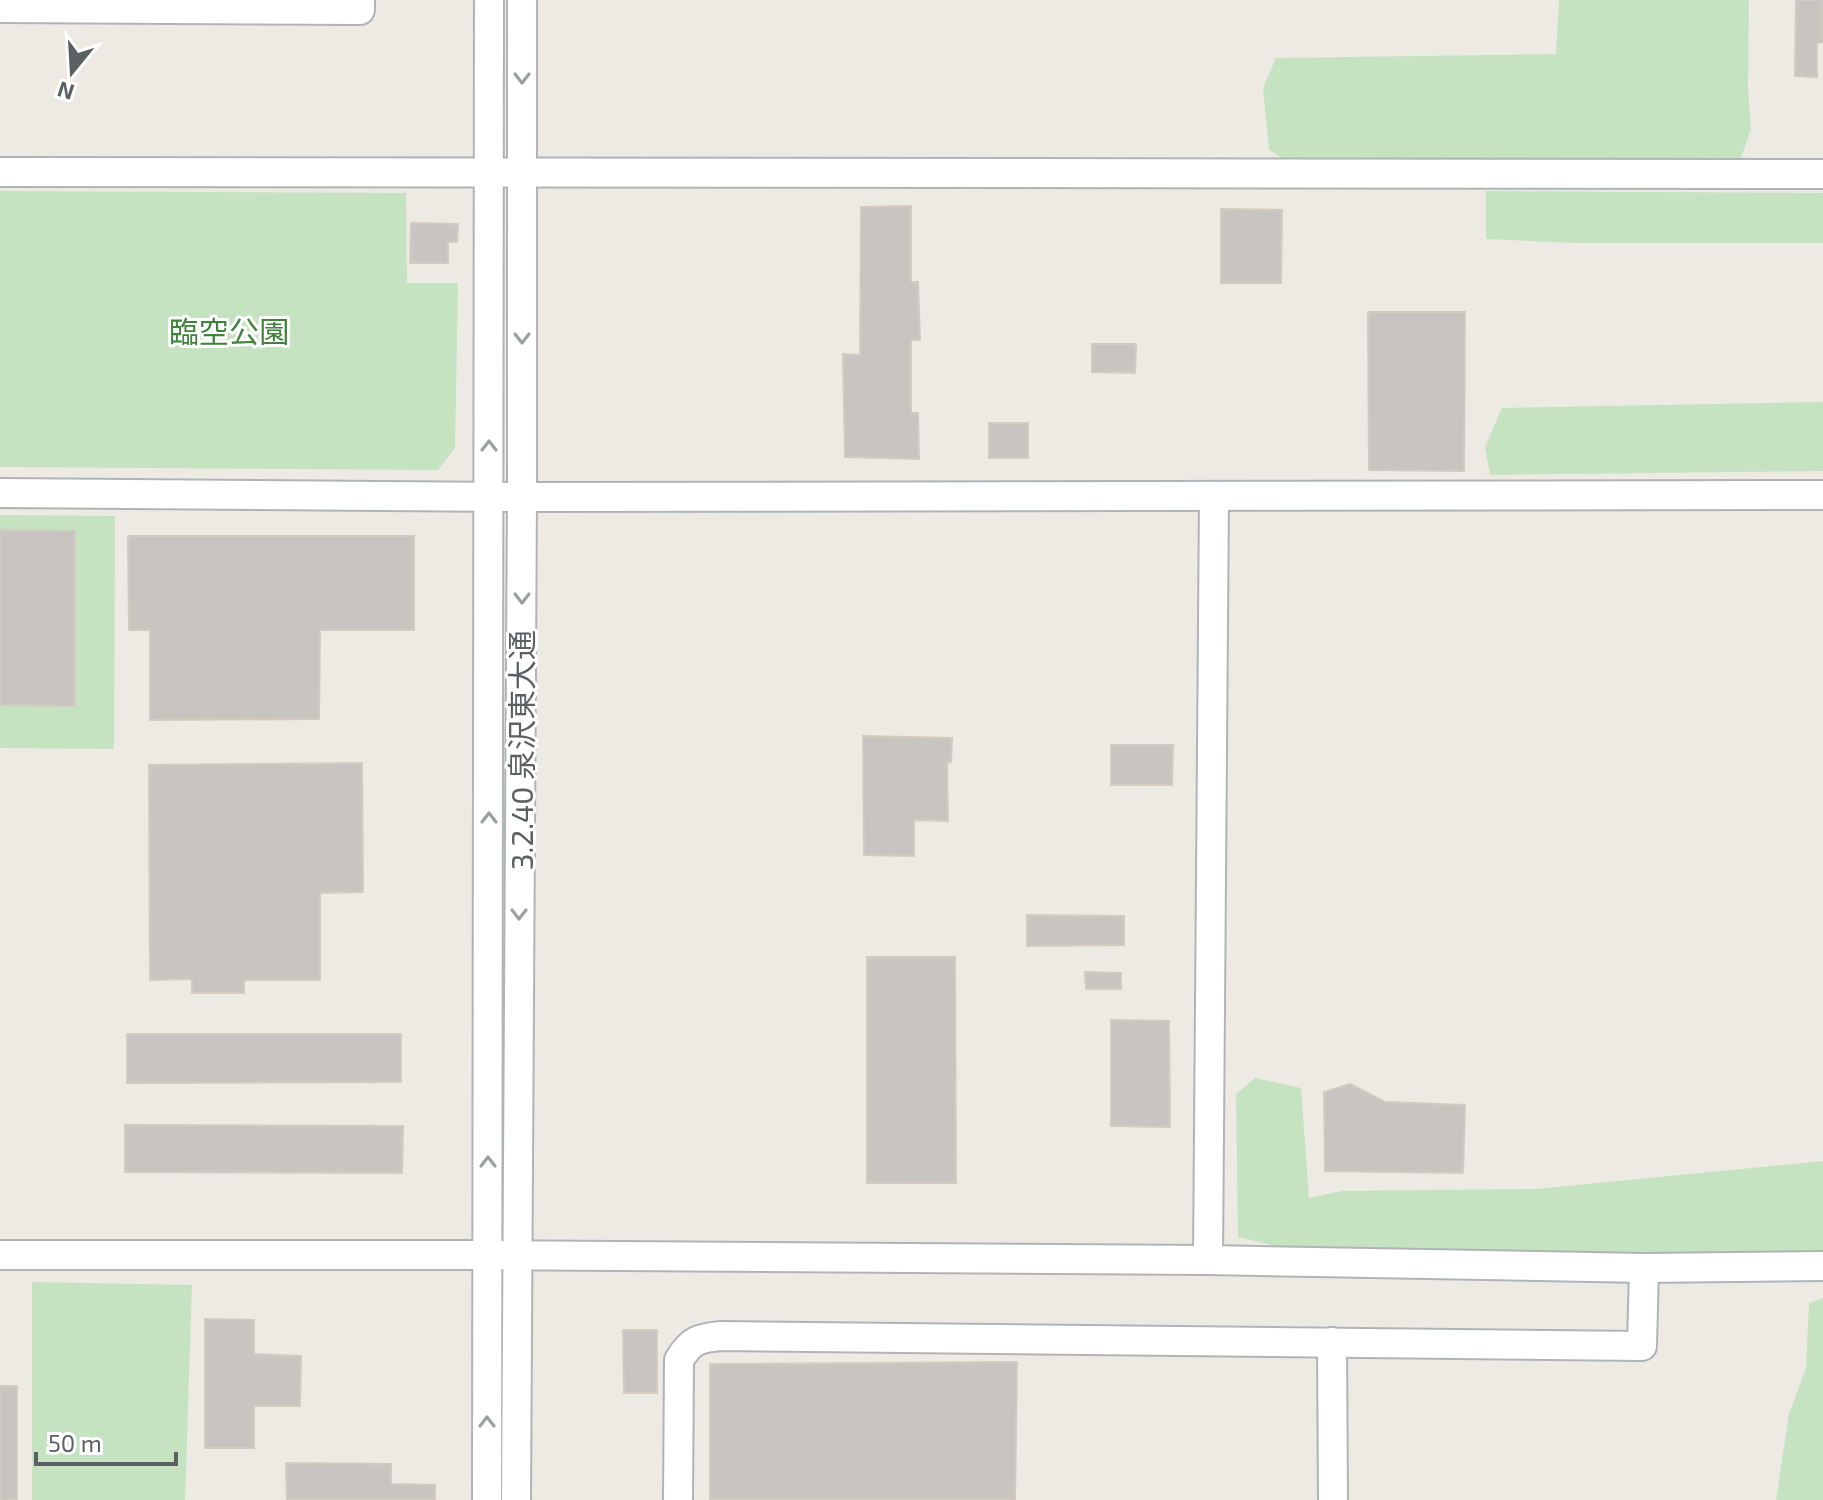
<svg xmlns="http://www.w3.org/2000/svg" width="1823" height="1500" viewBox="0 0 1823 1500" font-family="'Exo 2','Noto Sans JP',sans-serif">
<rect width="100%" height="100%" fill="#edeae3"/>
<g fill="#c5e3c1">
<path d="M1559 0H1749L1748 89 1751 129 1741 158 1284 159 1269 150 1263 88 1276 58 1556 54Z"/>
<path d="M0 191 406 193 407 283H458L455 448 438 470 0 467Z"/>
<path d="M1486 191 1823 193V243H1578L1486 239Z"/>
<path d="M1823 402V471L1490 475 1485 447 1502 408Z"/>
<path d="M0 515 115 516 114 749 0 748Z"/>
<path d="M1255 1078 1301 1088 1309 1198 1342 1191 1536 1189 1823 1161V1254L1693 1258 1305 1253 1238 1237 1236 1094Z"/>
<path d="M32 1282 192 1285 185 1500H32Z"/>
<path d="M1823 1298V1500H1776L1789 1414 1806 1368 1809 1303Z"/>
</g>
<g fill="#c8c5c0" stroke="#d1cbc2" stroke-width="2">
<path d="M1796 0H1823V42L1817 43V77L1795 76Z"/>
<path d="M911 206V282H918L920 340H911V413H918L919 459 845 457 843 354 860 355 861 207Z"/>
<path d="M1221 209 1282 210 1281 283H1221Z"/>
<path d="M411 223 458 224 457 242H448V263H410Z"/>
<path d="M1368 312H1465L1464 471 1369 470Z"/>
<path d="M1092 344H1136L1135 373 1092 372Z"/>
<rect x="989" y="423" width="39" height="35"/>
<path d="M0 530 75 531V706L0 705Z"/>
<path d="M128 536H414V630H320L319 719 150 720V630H129Z"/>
<path d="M863 736 952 738 951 762 947 763 948 821 914 820V856L864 855Z"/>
<path d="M1111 745H1173L1172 785H1111Z"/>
<path d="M362 763 363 892 320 893V980H244V993H192V979L150 980 149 765Z"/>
<path d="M1027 915 1124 916V945L1027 946Z"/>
<path d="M867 957H955L956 1183H867Z"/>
<path d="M1085 972 1121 973V989H1086Z"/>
<path d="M1111 1020 1169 1021 1170 1127 1111 1126Z"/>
<path d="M127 1034H401V1082L127 1083Z"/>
<path d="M1350 1084 1385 1102 1465 1105 1463 1173 1325 1171 1324 1092Z"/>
<path d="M125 1125 403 1126 402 1173 125 1172Z"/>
<path d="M205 1319 254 1320V1354L301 1356 300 1406H254V1448H205Z"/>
<path d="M623 1330H657V1393H624Z"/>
<path d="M1017 1362 1015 1500H710V1364Z"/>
<rect x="0" y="1386" width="17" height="114"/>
<path d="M286 1463 391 1464V1484L435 1485V1500H287Z"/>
</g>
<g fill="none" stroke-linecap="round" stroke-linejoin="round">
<defs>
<g id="minor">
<path d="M0 8 360 10V0"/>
<path d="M0 172 1823 174"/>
<path d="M0 493 522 497 1823 495"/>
<path d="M0 1255H487L1208 1260 1214 496"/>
<path d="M1208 1260 1644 1268 1823 1266"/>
<path d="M1332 1342 1333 1500"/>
<path d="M487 1500 489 0"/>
<path d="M516 1500 522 497V0"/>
<path d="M678 1500 679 1360C691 1340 699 1338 721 1336L1642 1346 1644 1268"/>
</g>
</defs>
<use href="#minor" stroke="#b0b4b8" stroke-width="32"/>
<use href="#minor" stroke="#fff" stroke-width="28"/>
</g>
<defs><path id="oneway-chevron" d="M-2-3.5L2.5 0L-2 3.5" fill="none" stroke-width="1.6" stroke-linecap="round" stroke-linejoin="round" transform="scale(2)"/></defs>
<g stroke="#9da0a1">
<use href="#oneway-chevron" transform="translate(522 78) rotate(90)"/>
<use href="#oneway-chevron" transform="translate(522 338) rotate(90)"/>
<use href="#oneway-chevron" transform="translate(489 446) rotate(-90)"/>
<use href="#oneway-chevron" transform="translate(522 598) rotate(90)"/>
<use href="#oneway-chevron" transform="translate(489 818) rotate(-90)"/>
<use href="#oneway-chevron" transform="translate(519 914) rotate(90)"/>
<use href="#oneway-chevron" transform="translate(488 1162) rotate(-90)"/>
<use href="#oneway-chevron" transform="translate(487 1422) rotate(-90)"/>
</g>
<g text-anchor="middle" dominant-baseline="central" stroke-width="6" stroke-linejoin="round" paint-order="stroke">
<g font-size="30" fill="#40833a" stroke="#fff">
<text x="229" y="331">臨空公園</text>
</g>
<g font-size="30" fill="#5b6063" stroke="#fff">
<text transform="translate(521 750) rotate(-90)">3.2.40 泉沢東大通</text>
</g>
</g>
<g transform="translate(72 72) rotate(198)" stroke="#ffffff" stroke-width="6" paint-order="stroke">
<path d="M0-6L14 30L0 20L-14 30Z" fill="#5b6063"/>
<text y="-12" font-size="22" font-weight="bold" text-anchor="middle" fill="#5b6063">N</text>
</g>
<path d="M36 1452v12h140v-12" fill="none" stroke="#5b6063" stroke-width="4"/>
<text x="48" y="1452" font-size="24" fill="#5b6063" stroke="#ffffff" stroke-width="6" paint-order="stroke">50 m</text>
</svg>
